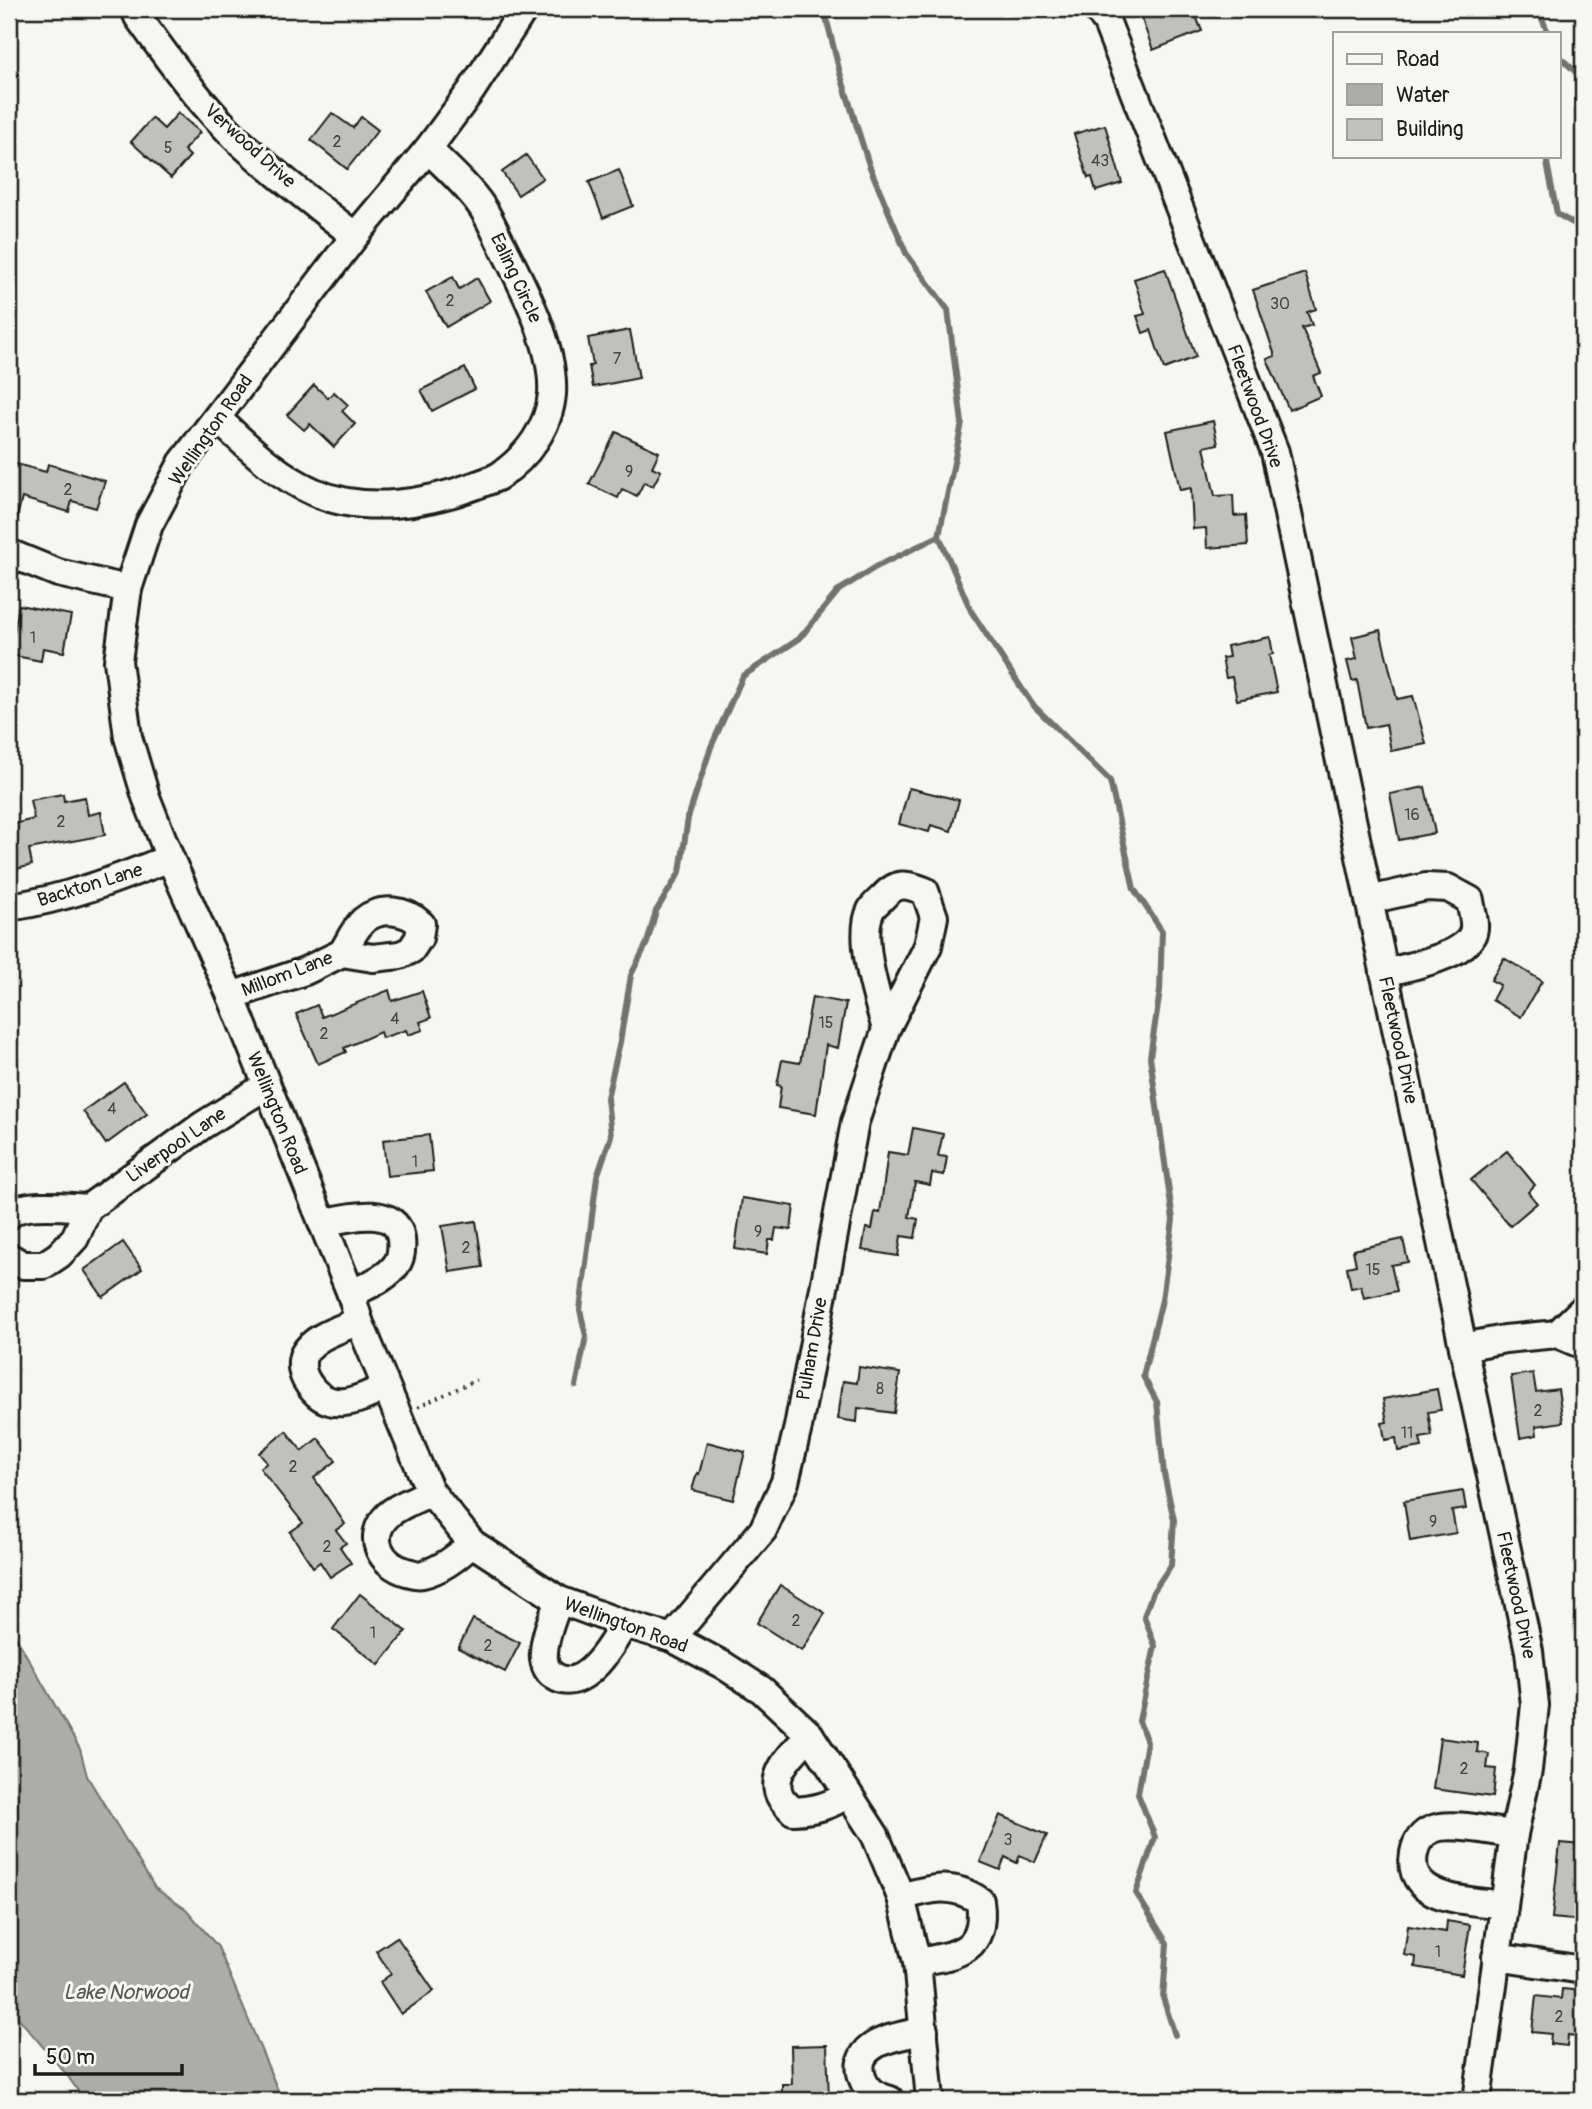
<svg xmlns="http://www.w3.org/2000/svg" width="1592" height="2109" viewBox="0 0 1592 2109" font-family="Pangolin,sans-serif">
<rect width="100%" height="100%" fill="#f6f6f2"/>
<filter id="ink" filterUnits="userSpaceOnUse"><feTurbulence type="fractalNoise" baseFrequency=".0143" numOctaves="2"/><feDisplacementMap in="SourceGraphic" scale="14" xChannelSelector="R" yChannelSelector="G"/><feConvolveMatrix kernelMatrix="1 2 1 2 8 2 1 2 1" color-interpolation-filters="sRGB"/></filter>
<g filter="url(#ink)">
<path fill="#acaca9" stroke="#727271" stroke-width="2" d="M9 1625 80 1749 87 1776 155 1888 187 1910 218 1947 282 2100H84L67 2075 9 2007Z"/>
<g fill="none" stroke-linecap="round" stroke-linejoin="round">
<g stroke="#727271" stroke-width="6">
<path d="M824 9 840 73 869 165 906 253 948 310 962 423 939 536 971 611 1032 704 1110 781 1134 889 1162 931 1160 991 1150 1057 1173 1220 1162 1300 1143 1376 1157 1402 1164 1474 1174 1520 1171 1565 1153 1592 1144 1616 1155 1646 1139 1721 1147 1742 1138 1794 1155 1837 1136 1893 1167 1943 1163 1998 1175 2035"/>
<path d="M1538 9 1548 33"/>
<path d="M1559 56 1583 79"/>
<path d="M1549 156 1547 163 1557 214 1583 229"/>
<path d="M576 1386 586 1336 580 1310 597 1177 611 1136 607 1098 620 1042 631 975 647 943 656 911 680 872 688 818 711 747 743 676 799 639 839 590 876 567 939 536"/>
</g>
</g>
<g fill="#c0c0bd" stroke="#1c1c1c" stroke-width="2">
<path d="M1138 9H1193L1202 31 1153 50Z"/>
<path d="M178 113 200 132 184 150 190 156 171 178 131 142 152 118 164 129Z"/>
<path d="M332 113 353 128 361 117 378 130 347 169 311 140Z"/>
<path d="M1105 125 1122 183 1096 191 1092 177 1088 178 1074 134Z"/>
<path d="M526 155 543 178 518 195 502 172Z"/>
<path d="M619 170 633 206 603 218 589 182Z"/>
<path d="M1165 269 1196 357 1164 369 1151 330 1143 333 1137 316 1145 314 1134 279Z"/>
<path d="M1305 273 1316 309 1307 312 1312 325 1302 328 1321 373 1313 376 1321 396 1289 410 1267 359 1275 356 1253 290Z"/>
<path d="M453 277 459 289 477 278 490 301 446 327 426 292Z"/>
<path d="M630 330 639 378 593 387 589 366 593 365 588 338Z"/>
<path d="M465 368 475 389 432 411 421 390Z"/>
<path d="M314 385 328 398 334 392 348 405 342 411 355 424 334 447 310 424 304 430 287 415Z"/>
<path d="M1213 421 1218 444 1204 447 1215 496 1233 495 1234 516 1246 515 1248 545 1207 548 1206 528 1193 529 1191 488 1180 490 1167 431Z"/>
<path d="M616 432 659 452 652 467 661 471 653 486 644 482 637 496 622 489 618 498 589 484Z"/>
<path d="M9 462 46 472 48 464 105 481 96 508 72 501 69 512 22 498 14 528 9 527Z"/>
<path d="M19 605 71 615 64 652 43 648 41 661 10 655Z"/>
<path d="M1380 630 1397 699 1413 696 1426 744 1391 751 1386 724 1366 728 1357 680 1352 681 1347 661 1357 659 1352 637Z"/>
<path d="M1270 637 1273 654 1269 655 1277 692 1237 700 1232 677 1226 678 1222 658 1229 657 1227 646Z"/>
<path d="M1425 787 1435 833 1399 840 1390 794Z"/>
<path d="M909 788 959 800 951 831 931 825 929 832 899 824Z"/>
<path d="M63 794 64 801 85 797 88 815 101 812 105 835 29 849 32 865 9 871V825L34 819 30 800Z"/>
<path d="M1504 958 1542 981 1521 1017 1492 1000 1500 985 1491 980Z"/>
<path d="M389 990 392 1001 422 991 431 1018 420 1022 423 1030 408 1035 406 1030 382 1038 380 1032 344 1048 346 1052 318 1064 296 1014 317 1005 322 1017Z"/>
<path d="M812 997 846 1003 838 1048 826 1045 816 1114 778 1108 781 1086 777 1085 782 1060 800 1063Z"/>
<path d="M124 1082 147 1114 106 1144 83 1111Z"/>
<path d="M913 1128 943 1134 938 1156 947 1157 944 1175 932 1173 930 1185 915 1182 909 1217 918 1219 915 1238 901 1236 898 1256 862 1250 866 1228 872 1229 875 1212 880 1213 888 1152 908 1155Z"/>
<path d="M429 1135 433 1171 387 1176 383 1140Z"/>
<path d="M1507 1151 1535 1185 1528 1192 1537 1203 1510 1226 1471 1180Z"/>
<path d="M742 1198 794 1206 791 1230 776 1228 774 1240H769L767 1254 735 1249Z"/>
<path d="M476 1221 483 1267 450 1272 442 1226Z"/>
<path d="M1403 1239 1408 1262 1391 1265 1397 1291 1364 1298 1361 1286 1351 1288 1347 1267 1356 1265 1353 1250Z"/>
<path d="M123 1242 142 1269 103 1297 84 1270Z"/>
<path d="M859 1367 900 1373 894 1413 858 1408 857 1422 838 1419 843 1381 857 1383Z"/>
<path d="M1533 1373 1536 1392 1558 1389 1563 1422 1536 1426 1537 1435 1520 1438 1511 1376Z"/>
<path d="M1437 1389 1441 1410 1428 1412 1432 1436 1420 1438 1422 1447 1398 1451 1396 1438 1385 1440 1382 1423 1387 1422 1383 1399Z"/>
<path d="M286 1431 302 1451 318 1438 336 1461 314 1478 345 1524 336 1530 346 1543 340 1547 351 1563 330 1577 320 1562 313 1567 290 1532 303 1523 260 1468 267 1463 259 1453Z"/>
<path d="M707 1442 745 1452 733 1500 692 1490 697 1473 699 1474Z"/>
<path d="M1463 1491 1466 1509 1452 1511 1456 1533 1410 1541 1404 1501Z"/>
<path d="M780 1585 825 1613 802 1651 757 1623Z"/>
<path d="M360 1594 406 1631 379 1665 333 1629Z"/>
<path d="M473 1619 520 1643 505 1672 458 1648Z"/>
<path d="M1440 1738 1478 1743 1477 1752 1489 1754 1487 1768 1496 1769 1493 1797 1433 1789Z"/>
<path d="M1000 1815 1047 1835 1035 1862 1020 1855 1017 1863 1005 1857 1000 1870 980 1862Z"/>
<path d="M1560 1843 1583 1845V1921L1552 1918Z"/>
<path d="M1447 1921 1470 1925 1462 1975 1415 1967 1416 1957 1404 1955 1408 1926 1446 1932Z"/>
<path d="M397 1937 434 1991 401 2014 380 1982 391 1974 376 1951Z"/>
<path d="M1562 1989 1583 1991V2037L1568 2035 1567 2046 1550 2044 1551 2034 1532 2032 1536 1996 1561 1999Z"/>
<path d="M827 2045 829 2100H782V2084H792L791 2046Z"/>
</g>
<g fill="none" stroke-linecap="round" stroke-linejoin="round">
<defs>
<g id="minor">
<path d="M135 9 138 17C169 60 200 104 239 141 275 175 316 205 355 236"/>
<path d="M524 9 471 91 428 149 355 236 182 463 149 525 128 589 118 661 128 737 146 797 170 858 231 996 351 1294 359 1321 421 1471 431 1492 472 1543 559 1600 624 1624 672 1638 723 1665 762 1690 810 1735 875 1835 901 1897 917 1962 930 2100"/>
<path d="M1097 9 1107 23 1275 452 1463 1347 1529 1651 1535 1705 1528 1770 1514 1834 1477 2100"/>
<path d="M217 418C246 445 277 476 314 492 363 514 426 504 474 486 482 483 492 480 499 476 527 457 549 428 552 394 555 347 523 286 502 245 495 232 490 219 482 207 468 186 446 167 428 149"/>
<path d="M9 553 58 573 128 589"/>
<path d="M1369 900 1426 887 1448 888 1470 900C1471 909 1475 920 1474 928 1472 956 1407 967 1384 973"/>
<path d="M9 907C66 899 117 879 170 858"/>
<path d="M231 996 305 971 342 953 373 958 400 955 411 950 419 938 421 924C406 910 381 906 364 920 354 929 349 942 342 953"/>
<path d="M9 1215C22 1201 69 1207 88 1208"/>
<path d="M322 1223C345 1218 397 1203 401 1239 402 1248 402 1257 396 1265 386 1279 366 1286 351 1294"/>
<path d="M9 1257 23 1265H44L59 1255 75 1238 88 1208 203 1125 266 1086"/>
<path d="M359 1321C341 1329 314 1336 304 1354 300 1362 302 1373 306 1380 326 1415 356 1402 385 1387"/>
<path d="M1557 1334 1583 1309"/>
<path d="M1463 1347 1505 1339 1557 1334 1583 1345"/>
<path d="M431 1492C418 1499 399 1505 388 1515 365 1537 381 1565 407 1572 412 1573 418 1576 423 1574 443 1569 458 1557 472 1543"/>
<path d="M559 1600C553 1617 545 1634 544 1652 543 1661 546 1671 554 1676 583 1696 612 1645 624 1624"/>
<path d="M672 1638 763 1530 785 1482 798 1427 855 1122 886 1029 928 946 934 917 925 891C906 884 897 881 882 898 879 901 873 906 871 910 857 937 878 1001 886 1029"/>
<path d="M810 1735C796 1750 767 1774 781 1798 784 1802 789 1807 793 1811 815 1810 830 1806 848 1794"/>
<path d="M901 1897C931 1888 953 1882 980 1901 987 1951 958 1955 917 1962"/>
<path d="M1504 1905C1470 1900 1405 1902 1414 1853 1416 1842 1422 1833 1433 1829 1451 1821 1493 1832 1514 1834"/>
<path d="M1496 1957 1583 1970"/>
<path d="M890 2100C876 2096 867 2092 862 2077 851 2041 900 2036 924 2031"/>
</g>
</defs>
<use href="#minor" stroke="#1c1c1c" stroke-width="32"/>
<path stroke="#1c1c1c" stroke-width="3.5" stroke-dasharray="2 5" stroke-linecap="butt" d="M418 1407 476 1380"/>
<use href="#minor" stroke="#f6f6f2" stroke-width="26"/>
</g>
</g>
<g text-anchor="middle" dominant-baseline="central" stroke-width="6" stroke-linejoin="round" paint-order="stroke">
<g font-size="16" fill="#454544">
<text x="337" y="142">2</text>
<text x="168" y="148">5</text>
<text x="1100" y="161">43</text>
<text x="450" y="301">2</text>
<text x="1280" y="304">30</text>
<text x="617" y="359">7</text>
<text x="629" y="472">9</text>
<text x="68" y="490">2</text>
<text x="33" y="638">1</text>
<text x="1412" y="815">16</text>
<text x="61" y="822">2</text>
<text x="395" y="1019">4</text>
<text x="826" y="1023">15</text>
<text x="324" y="1034">2</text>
<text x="112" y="1109">4</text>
<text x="415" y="1162">1</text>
<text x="758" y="1232">9</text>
<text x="466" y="1248">2</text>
<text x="1373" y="1270">15</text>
<text x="880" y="1389">8</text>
<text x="1538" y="1411">2</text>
<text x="1407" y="1433">11</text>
<text x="293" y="1467">2</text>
<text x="1433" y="1522">9</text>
<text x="327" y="1547">2</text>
<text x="796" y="1621">2</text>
<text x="373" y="1633">1</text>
<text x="488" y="1646">2</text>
<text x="1464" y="1769">2</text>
<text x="1008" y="1840">3</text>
<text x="1438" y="1952">1</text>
<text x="1559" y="2017">2</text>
</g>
<g font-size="19" fill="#1c1c1c" stroke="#f6f6f2">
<text transform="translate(250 146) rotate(42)">Verwood Drive</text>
<text transform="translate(516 278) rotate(65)">Ealing Circle</text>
<text transform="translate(1255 406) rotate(70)">Fleetwood Drive</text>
<text transform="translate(211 430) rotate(-55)">Wellington Road</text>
<text transform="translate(90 885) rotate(-17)">Backton Lane</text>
<text transform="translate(287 974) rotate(-21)">Millom Lane</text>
<text transform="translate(1398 1040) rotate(78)">Fleetwood Drive</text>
<text transform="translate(277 1113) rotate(68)">Wellington Road</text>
<text transform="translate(176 1145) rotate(-35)">Liverpool Lane</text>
<text transform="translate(812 1349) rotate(-80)">Pulham Drive</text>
<text transform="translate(1516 1595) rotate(78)">Fleetwood Drive</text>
<text transform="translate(626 1625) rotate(20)">Wellington Road</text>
</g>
<g font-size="21" font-style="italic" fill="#565654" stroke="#f6f6f2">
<text x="126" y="1992">Lake Norwood</text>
</g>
</g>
<rect width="1592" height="2109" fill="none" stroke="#f6f6f2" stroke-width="35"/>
<rect x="18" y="18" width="1557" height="2074" fill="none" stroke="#1c1c1c" stroke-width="2.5" filter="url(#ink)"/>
<rect x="1333" y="32" width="228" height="126" fill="#f6f6f2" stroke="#9f9f9c" stroke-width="2"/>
<rect x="1347" y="54" width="35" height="10" fill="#f6f6f2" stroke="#9f9f9c" stroke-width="2"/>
<text x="1396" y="66" font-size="21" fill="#1c1c1c">Road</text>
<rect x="1347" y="84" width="35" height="21" fill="#acaca9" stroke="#9f9f9c" stroke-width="2"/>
<text x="1396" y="102" font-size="21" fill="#1c1c1c">Water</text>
<rect x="1347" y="119" width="35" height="21" fill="#c0c0bd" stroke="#9f9f9c" stroke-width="2"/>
<text x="1396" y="136" font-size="21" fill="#1c1c1c">Building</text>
<path d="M35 2064v10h147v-10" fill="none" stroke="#1c1c1c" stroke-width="3.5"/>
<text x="46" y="2064" font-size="21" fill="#1c1c1c" stroke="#f6f6f2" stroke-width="5" paint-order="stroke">50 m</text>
</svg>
